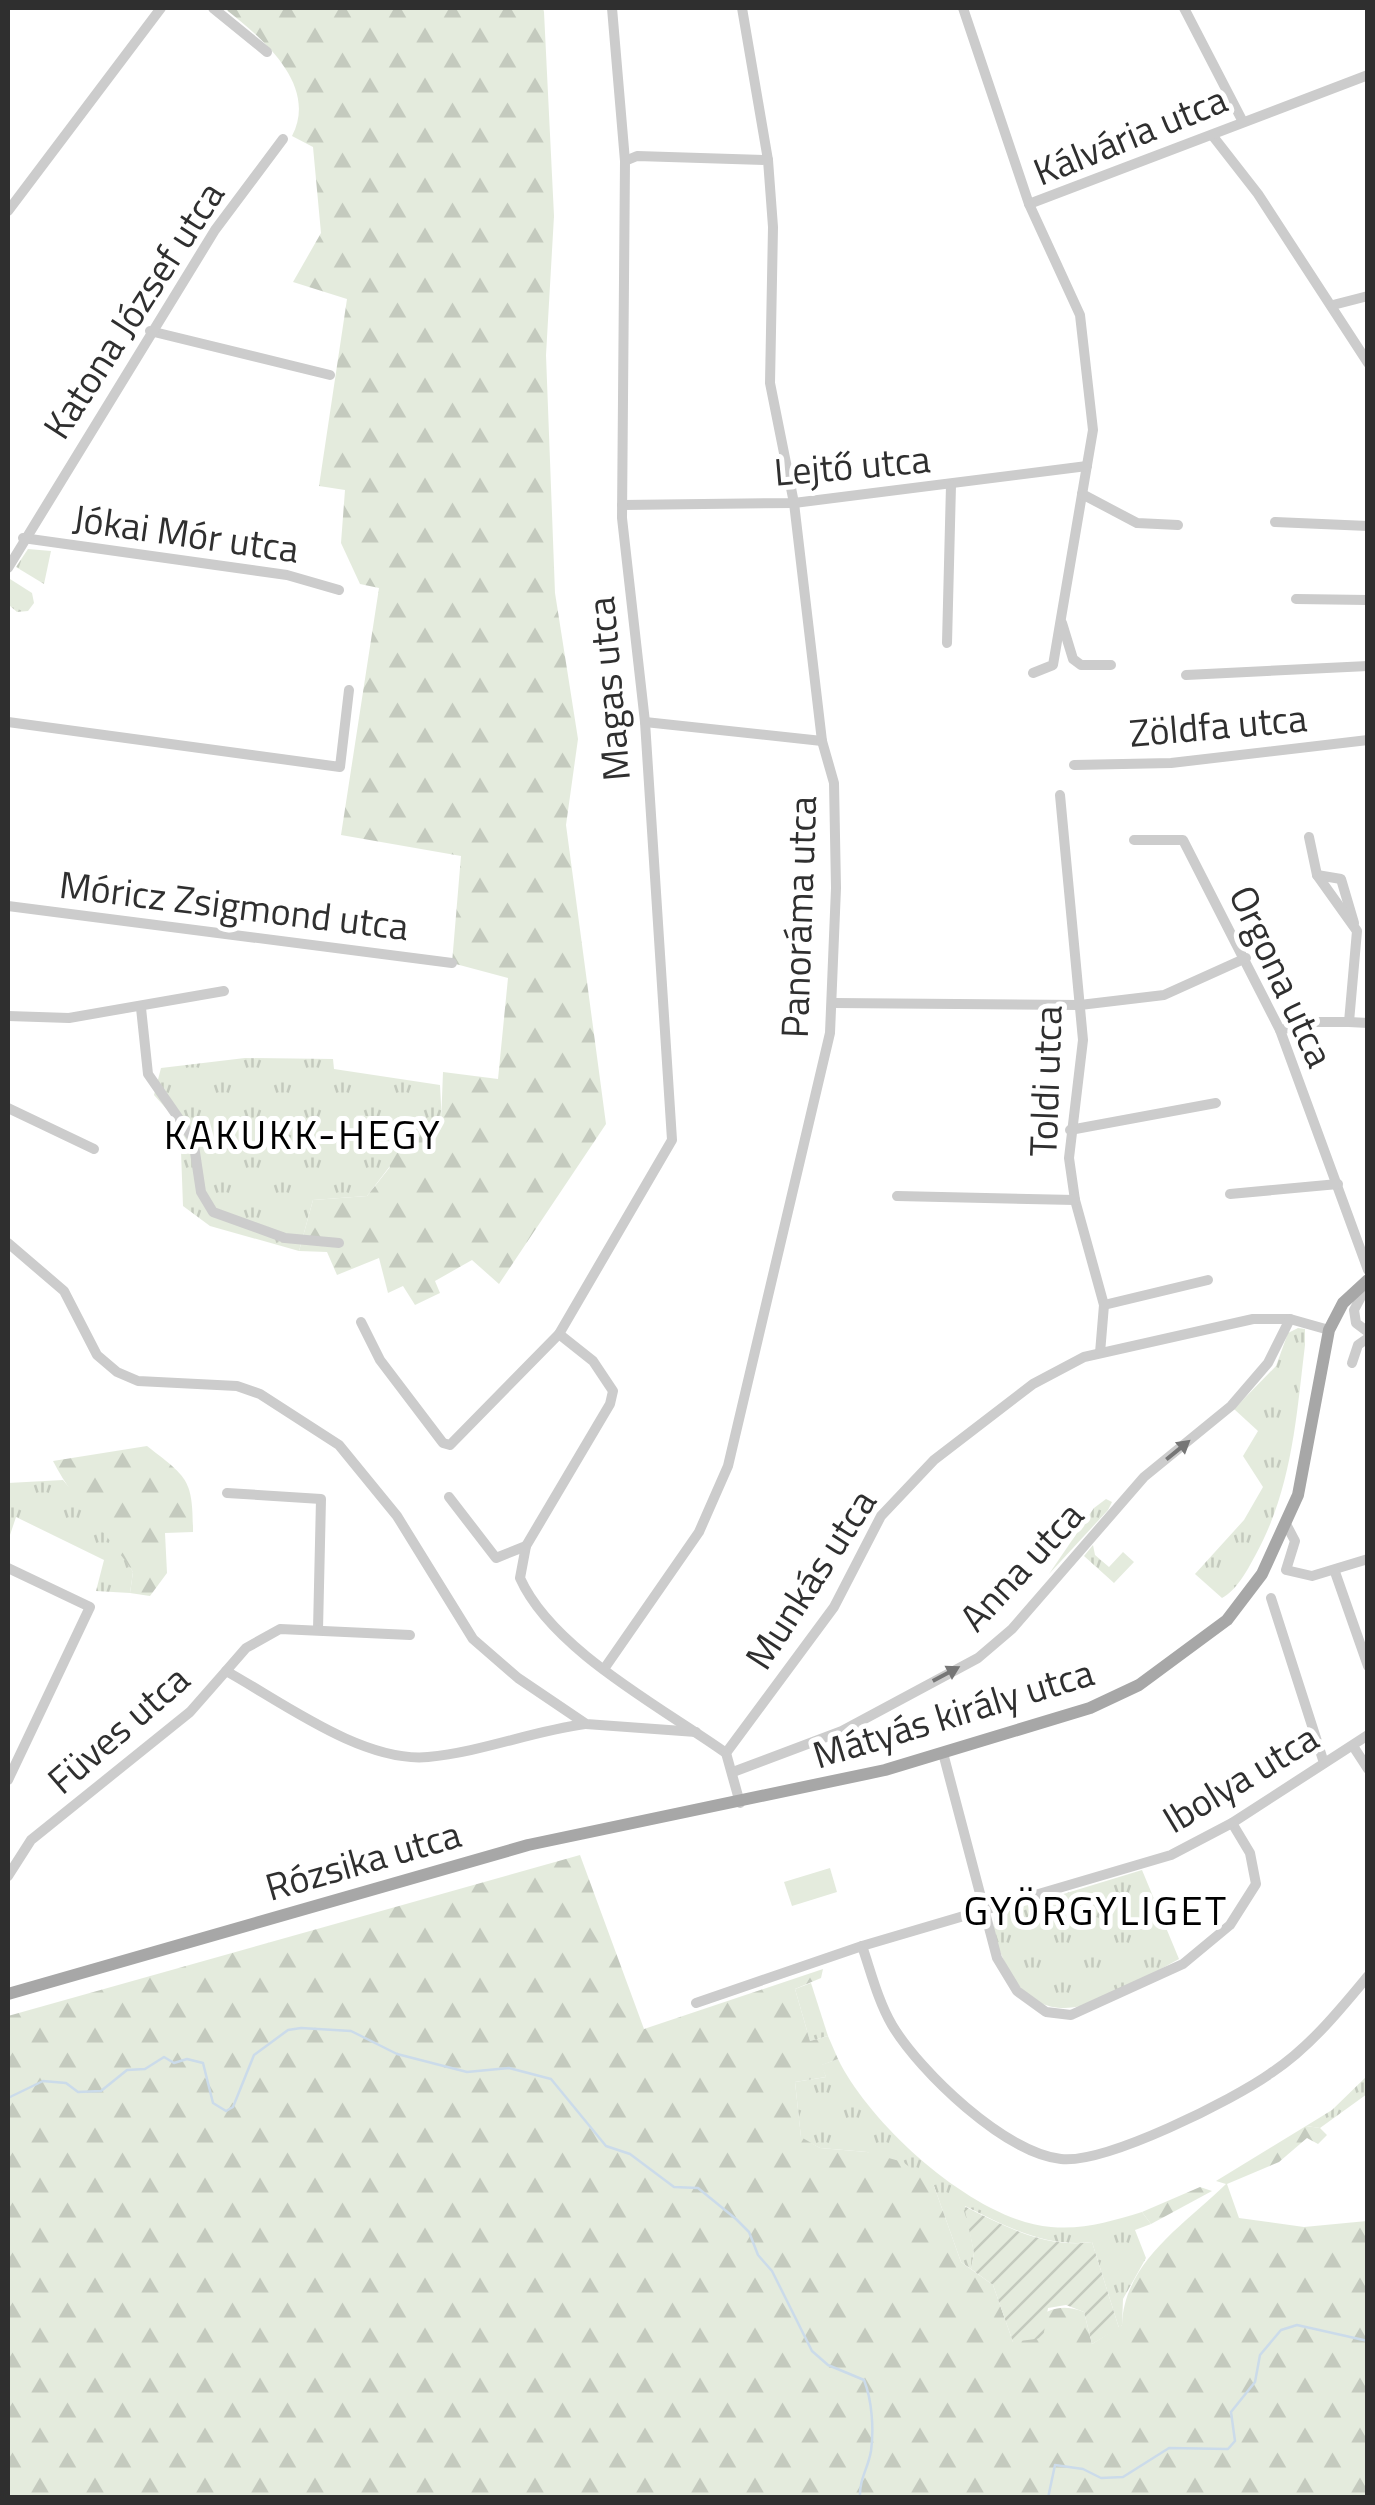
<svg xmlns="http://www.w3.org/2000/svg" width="1375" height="2505" viewBox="0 0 1375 2505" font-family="'Titillium Web',sans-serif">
<defs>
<pattern id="grass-tufts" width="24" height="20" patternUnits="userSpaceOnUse" patternTransform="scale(2.5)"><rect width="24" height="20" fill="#e4ebdd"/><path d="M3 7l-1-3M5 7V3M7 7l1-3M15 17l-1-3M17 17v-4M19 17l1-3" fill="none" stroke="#c4cabe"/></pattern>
<pattern id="forest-firs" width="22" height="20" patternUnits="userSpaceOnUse" patternTransform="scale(2.5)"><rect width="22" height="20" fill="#e4ebdd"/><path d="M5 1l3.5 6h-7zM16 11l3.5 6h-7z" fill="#c4cabe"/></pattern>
<pattern id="garden-furrows" width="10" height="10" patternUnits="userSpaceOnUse" patternTransform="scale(2.5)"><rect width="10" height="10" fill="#e4ebdd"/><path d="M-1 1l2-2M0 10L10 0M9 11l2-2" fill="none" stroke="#c4cabe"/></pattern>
</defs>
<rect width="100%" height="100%" fill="#fff"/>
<g fill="url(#grass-tufts)">
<path d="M28 549 51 551 44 584 16 567Z"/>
<path d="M10 579 32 593 34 603 28 611 17 612 9 605Z"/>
<path d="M245 1058 333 1059 334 1069 440 1085 442 1124 356 1115 390 1166 367 1196 313 1200 299 1251 210 1226 183 1206 180 1124 154 1095 161 1068Z"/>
<path d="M1298 1328 1305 1329V1345C1296 1419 1292 1489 1255 1556 1247 1571 1236 1591 1222 1598L1195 1574 1244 1520 1263 1487 1243 1456 1258 1431 1234 1409 1276 1366 1288 1333Z"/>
<path d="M63 1480 108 1533 133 1572 130 1593 96 1591 104 1560 16 1517 8 1541V1483Z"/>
<path d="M1106 1499 1112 1502 1108 1510 1049 1574 1094 1508Z"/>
<path d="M1093 1545 1095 1555 1109 1567 1123 1552 1134 1562 1114 1583 1084 1556Z"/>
<path d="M1142 1870 1179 1959C1127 1987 1053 2045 1011 1974 1002 1958 990 1933 995 1915Z"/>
<path d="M811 1983 828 2036 810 2041 795 1989Z"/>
<path d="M838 2059C870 2125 975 2221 1051 2227 1084 2230 1112 2221 1142 2212L1151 2224 1135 2230 1146 2258 1123 2299 1122 2325 1119 2328 1092 2242C1046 2248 1005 2226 965 2206L974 2253 971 2269 961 2262 934 2186 867 2152 820 2148 801 2138 795 2082 826 2077 821 2065Z"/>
<path d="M1367 2076V2094L1320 2128 1306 2126 1332 2110Z"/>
</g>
<g fill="url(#forest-firs)">
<path d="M224 8H543L544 12 554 216 546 355 555 593 578 739 566 825 606 1124 499 1284 472 1260 435 1281 440 1293 415 1305 403 1286 388 1293 379 1258 337 1275 327 1252 299 1251 313 1200 367 1196 390 1167 355 1115 441 1124 443 1072 498 1079 508 978 452 963 461 856 341 835 379 588 360 584 341 543 345 490 319 486 347 299 293 282 321 233 313 147 292 136C319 84 261 37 224 8Z"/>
<path d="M147 1446C188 1478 193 1479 193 1532L165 1533 167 1573 150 1596 130 1593 133 1572C108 1534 73 1501 53 1461Z"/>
<path d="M580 1855 644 2029 823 1969 821 1978 795 1989 810 2041 828 2036 838 2059 822 2065 826 2077 795 2082 801 2137 820 2148 867 2152 903 2162 934 2186 961 2262 993 2285 1013 2342C1037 2318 1050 2299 1084 2312L1092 2344 1122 2325C1124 2262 1184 2225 1226 2184L1216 2181 1306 2126 1320 2128 1327 2135 1318 2144 1307 2138 1279 2162 1227 2184 1239 2218 1304 2227 1367 2221V2497L8 2498V2016Z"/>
<path d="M1200 2187 1212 2191 1151 2224 1142 2212Z"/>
</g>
<path fill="url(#garden-furrows)" d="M964 2206C1004 2226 1046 2249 1092 2242L1119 2328 1092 2344 1084 2312 1066 2305 1048 2308 1043 2338 1013 2342 993 2285 971 2269 974 2253Z"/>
<path fill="#e4ebdd" d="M830 1868 837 1892 792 1906 784 1882Z"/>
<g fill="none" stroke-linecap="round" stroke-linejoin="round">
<g stroke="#cbdbea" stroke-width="2.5">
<path d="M8 2098 43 2081 66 2083 78 2092 101 2091 127 2070 145 2069 164 2057 174 2063 187 2059 203 2063 213 2103 226 2111 233 2107 254 2055 288 2030 301 2028 351 2031 397 2054 467 2072 509 2068 551 2079 606 2146 630 2154 674 2187 698 2188 736 2219 749 2232 758 2255 772 2271 812 2351 828 2365 864 2380C872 2400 874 2429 871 2451 868 2469 859 2479 860 2498"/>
<path d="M1048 2498 1055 2465 1083 2469 1101 2478 1123 2477 1169 2448 1228 2449 1235 2441 1231 2412 1255 2382 1260 2355 1281 2330 1297 2325 1368 2341"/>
</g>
<g stroke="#ccc" stroke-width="10">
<path d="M213 8 267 52"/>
<path d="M963 8 1029 204 1080 315 1093 430 1053 665 1033 673"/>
<path d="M1184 8 1243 122"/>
<path d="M1212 135 1258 194 1368 363"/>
<path d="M625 161 637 156 768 160"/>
<path d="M1029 204 1368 75"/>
<path d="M8 211 161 8"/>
<path d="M1333 305 1368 296"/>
<path d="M150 331 330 375"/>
<path d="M1082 494 1137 523 1178 525"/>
<path d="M622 505 794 503 1087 466"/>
<path d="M1275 522 1368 526"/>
<path d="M23 538 287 575 339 590"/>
<path d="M8 568 215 230 283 139"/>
<path d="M1296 599 1368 600"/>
<path d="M1062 623 1073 659 1081 665H1111"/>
<path d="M947 643 951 485"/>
<path d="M1186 675 1368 666"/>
<path d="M8 722 340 767 349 690"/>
<path d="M645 722 822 741"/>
<path d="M1074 765 1171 763 1368 740"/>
<path d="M1060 795 1083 1040 1069 1158 1075 1200 1104 1305 1100 1353"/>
<path d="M1134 840H1183L1280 1030 1368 1270"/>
<path d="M1317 875 1341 879 1354 923"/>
<path d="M8 906 452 963"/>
<path d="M834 1003 1080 1005 1164 995 1246 958"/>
<path d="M141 1008 148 1074 193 1139 201 1192 213 1212 285 1238 339 1243"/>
<path d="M8 1016 69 1018 224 991"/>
<path d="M1349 1022 1368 1023"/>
<path d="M1280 1030 1314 1022H1349L1357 931 1317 875 1309 837"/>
<path d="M8 1108 94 1149"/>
<path d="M1070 1130 1216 1103"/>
<path d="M1230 1194 1338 1184"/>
<path d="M897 1196 1075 1200"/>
<path d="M8 1243 64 1291 97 1355 117 1372 138 1381 237 1386 260 1394 339 1445 397 1516 473 1639 518 1678 586 1724 696 1732"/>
<path d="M1368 1284 1354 1310 1356 1323 1368 1332"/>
<path d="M1104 1305 1208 1280"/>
<path d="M361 1322 380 1360 443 1443 450 1445 559 1334 672 1140 645 722 622 518 625 161 612 8"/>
<path d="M559 1334 593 1361 613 1391 610 1404 526 1546 520 1578C552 1650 663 1708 726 1753"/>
<path d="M1352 1363 1358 1345 1368 1338"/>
<path d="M227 1493 321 1499 318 1630"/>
<path d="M449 1497 496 1558 526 1546"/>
<path d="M1286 1524 1295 1541 1286 1570 1312 1576 1368 1559"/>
<path d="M8 1568 90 1607 8 1780"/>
<path d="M1335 1572 1368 1666"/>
<path d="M1271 1598 1324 1763"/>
<path d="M410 1635 280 1629 246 1648 226 1671C282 1702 363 1763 428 1757 482 1752 532 1731 585 1724"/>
<path d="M604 1669 699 1532 728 1466 830 1033 836 888 834 783 822 741 794 503 770 383 773 227 768 160 742 8"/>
<path d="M1353 1746 1368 1769"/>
<path d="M726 1753 834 1607 881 1516 934 1460 1033 1384 1084 1357 1253 1319H1290L1329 1330"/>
<path d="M726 1753 740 1803"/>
<path d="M943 1753 997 1958 1017 1991 1046 2012 1071 2015 1183 1964 1230 1925 1256 1884 1250 1853 1232 1823"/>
<path d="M733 1772 842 1731 978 1658 1012 1629 1144 1477 1231 1406 1268 1363 1290 1319"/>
<path d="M8 1876 31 1840 190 1712 226 1671"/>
<path d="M862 1946C871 1972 878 2001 892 2025 920 2072 1005 2153 1061 2159 1106 2164 1233 2100 1271 2073 1309 2048 1339 2011 1368 1976"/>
<path d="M696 2003 862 1946 1171 1855 1232 1823 1368 1735"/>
</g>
<path stroke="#a7a7a7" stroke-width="12" d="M8 1994 528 1845 885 1770 1090 1708 1139 1685 1227 1620 1262 1574 1298 1495 1329 1330 1343 1303 1368 1280"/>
</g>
<defs><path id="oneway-solid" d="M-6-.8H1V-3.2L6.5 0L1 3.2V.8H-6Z" transform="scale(2.5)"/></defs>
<g fill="#767676">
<use href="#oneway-solid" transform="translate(1178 1450) rotate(-39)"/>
<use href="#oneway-solid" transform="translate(946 1674) rotate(-28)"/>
</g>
<g text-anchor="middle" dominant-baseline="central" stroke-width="10" stroke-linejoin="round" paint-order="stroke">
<g font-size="38" fill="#2f2f2f" stroke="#fff">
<text transform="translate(1130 135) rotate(-22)">Kálvária utca</text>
<text transform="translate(133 310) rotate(-57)">Katona József utca</text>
<text transform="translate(852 465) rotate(-5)">Lejtő utca</text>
<text transform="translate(186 533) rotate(8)">Jókai Mór utca</text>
<text transform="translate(608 689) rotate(-95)">Magas utca</text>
<text transform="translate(1218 725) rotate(-5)">Zöldfa utca</text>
<text transform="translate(234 905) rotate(7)">Móricz Zsigmond utca</text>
<text transform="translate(798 917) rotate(-88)">Panoráma utca</text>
<text transform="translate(1282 976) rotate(65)">Orgona utca</text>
<text transform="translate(1045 1081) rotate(-88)">Toldi utca</text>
<text transform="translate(1021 1566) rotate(-47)">Anna utca</text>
<text transform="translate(810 1579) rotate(-57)">Munkás utca</text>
<text transform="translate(953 1713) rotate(-17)">Mátyás király utca</text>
<text transform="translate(118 1729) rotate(-41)">Füves utca</text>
<text transform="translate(1240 1778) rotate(-31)">Ibolya utca</text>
<text transform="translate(363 1860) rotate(-16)">Rózsika utca</text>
</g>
<g font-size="40" letter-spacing="2.5" fill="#000" stroke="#fff">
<text x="303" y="1134">KAKUKK-HEGY</text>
<text x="1096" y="1910">GYÖRGYLIGET</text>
</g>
</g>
<rect width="1375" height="2505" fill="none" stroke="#2f2f2f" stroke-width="20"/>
</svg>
